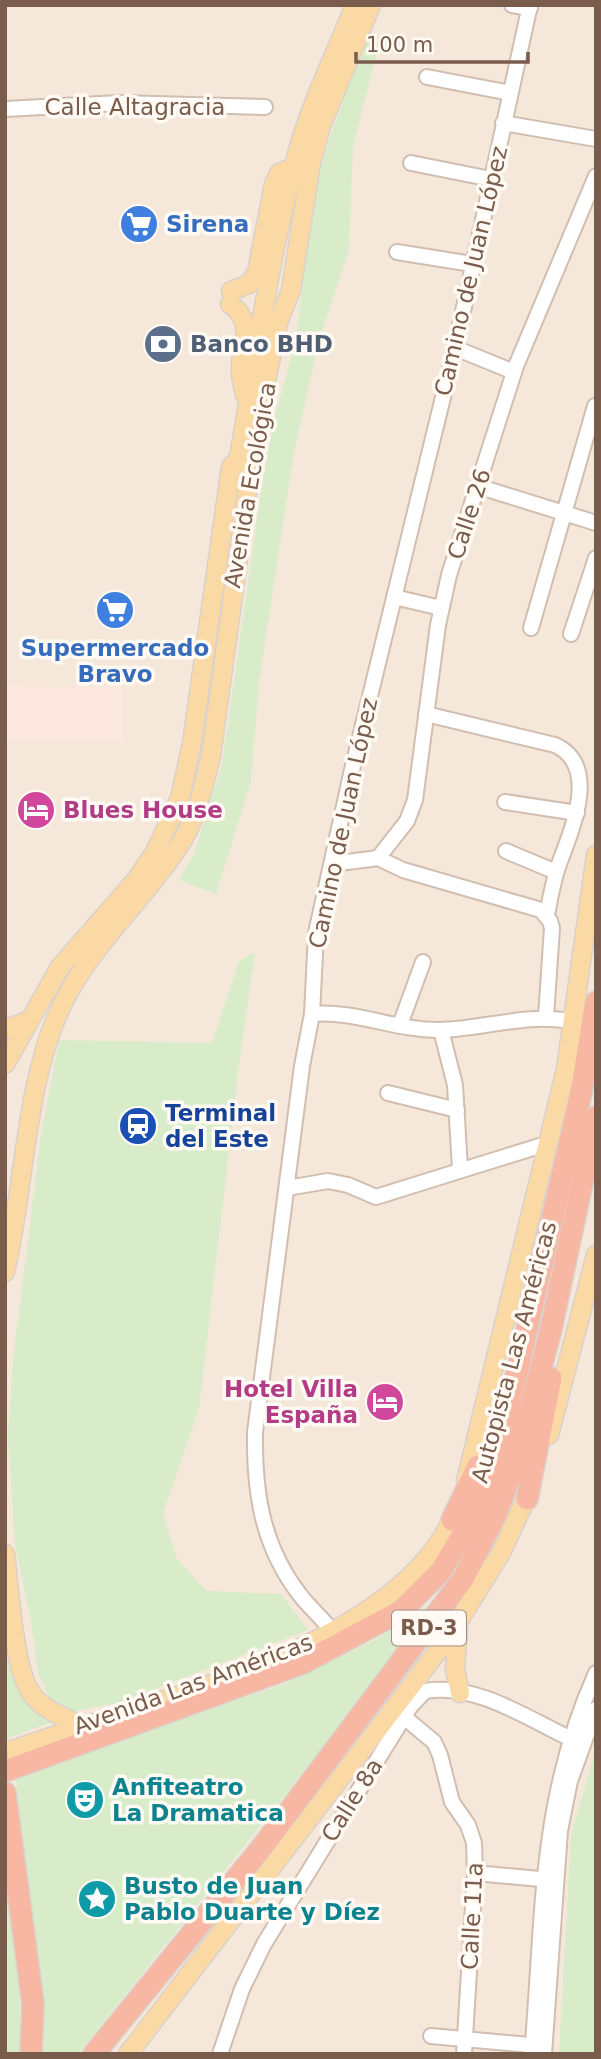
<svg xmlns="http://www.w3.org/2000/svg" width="601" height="2059" viewBox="0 0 601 2059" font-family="'DejaVu Sans',sans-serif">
<rect width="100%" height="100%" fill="#fdf6ec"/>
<rect fill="#f5e8da" x="5" y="5" width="591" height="2049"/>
<path fill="#fde8e0" d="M5 686 123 687V741H5Z"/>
<g fill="#d8ecc9">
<path d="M366 38 379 43 353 147 349 249 319 341 294 452 259 682 251 782 216 894 179 880 194 854 222 764 262 485 274 420 296 339 311 203 327 145Z"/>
<path d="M255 952 239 1065 199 1409 163 1513 177 1559 207 1591 281 1594 308 1630 118 1703 76 1711 52 1703 38 1673 31 1621 15 1545 8 1436 13 1359 41 1135 59 1040 212 1043 239 961Z"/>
<path d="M5 1578 18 1670 55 1721 5 1739Z"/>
<path d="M444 1596 78 2054H43L44 2010 25 1870 16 1775 284 1684 369 1643Z"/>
<path d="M596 1749V2054H559L571 1835Z"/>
<path d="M5 1868 19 1987 21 2054H5Z"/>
</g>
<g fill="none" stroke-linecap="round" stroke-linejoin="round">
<defs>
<g id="minor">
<path d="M512 5 530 8"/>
<path d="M427 77 510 93"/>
<path d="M5 109 120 103 265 107"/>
<path d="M503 123 596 139"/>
<path d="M411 163 491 179"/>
<path d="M397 252 472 264"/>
<path d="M455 348 514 372"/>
<path d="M477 486 596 523"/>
<path d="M394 597 441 608"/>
<path d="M531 628 595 406"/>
<path d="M571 634 596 558"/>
<path d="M426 714 555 745C601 766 571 831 558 867 553 882 550 899 547 915"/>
<path d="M505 802 577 813"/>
<path d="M506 851 556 872"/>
<path d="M378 858 407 821 415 800 438 625 449 575 516 366 596 176"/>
<path d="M332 864 378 858 403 870 541 910 550 921 552 928 546 1017"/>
<path d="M312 1014C356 1010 397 1031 440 1030 485 1029 528 1012 573 1022"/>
<path d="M400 1025 423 962"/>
<path d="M441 1030 455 1085 460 1169"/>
<path d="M388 1093 457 1110"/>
<path d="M287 1188 328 1181 348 1185 376 1197 549 1143"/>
<path d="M333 1632C323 1619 310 1608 300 1595 262 1546 254 1492 255 1432L302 1066 312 1014 316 933 351 774 455 348 530 5"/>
<path d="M404 1717 434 1742 440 1755 452 1802 468 1825 474 1843 475 1873 464 2054"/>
<path d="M475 1873 551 1880"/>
<path d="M431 2036 540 2046"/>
<path d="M220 2054 242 1989 264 1944 410 1707 425 1691C474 1682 529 1719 571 1739"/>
<path d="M532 2054C544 1917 538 1802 596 1673"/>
<path d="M544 2054 560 1831 570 1781 596 1709"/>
</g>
<g id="major">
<path d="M231 291 249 284 257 272 274 184 279 173 294 167"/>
<path d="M230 304C258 325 239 344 241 373 241 380 244 388 245 395"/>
<path d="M5 1029 29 1021"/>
<path d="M5 1064 60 967 136 880 155 852 180 798 192 743 231 467 239 458C256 357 270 253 297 154 311 103 335 55 355 5"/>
<path d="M5 1272C25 1187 25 1079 63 1003 92 944 143 901 179 846 197 819 203 787 211 756L255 434 278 323 291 290 311 163 321 126 371 5"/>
<path d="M549 1435 596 1255"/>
<path d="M466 1481 566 1069 596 855"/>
<path d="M5 1554C9 1585 14 1670 31 1693 43 1710 63 1717 81 1725"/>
<path d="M458 1627 455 1669 460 1693"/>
<path d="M5 1753C135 1703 406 1651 457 1507"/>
<path d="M128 2054 448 1638 501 1553 531 1488"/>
</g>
<g id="highway">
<path d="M527 1499 551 1378"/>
<path d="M452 1520 478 1466"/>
<path d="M5 1771 303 1663 401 1611 441 1571 479 1507 502 1438 581 1093 596 1002"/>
<path d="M5 1793 33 2004 31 2054"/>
<path d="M94 2054 263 1846 463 1579 496 1514 519 1452 551 1329 596 1117"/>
</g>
</defs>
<use href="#minor" stroke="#d1beb0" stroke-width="18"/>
<use href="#major" stroke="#dad1cd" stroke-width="21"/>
<use href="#highway" stroke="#dad1cd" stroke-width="24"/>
<use href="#minor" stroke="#fff" stroke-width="14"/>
<use href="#major" stroke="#fbd9a5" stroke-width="18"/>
<use href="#highway" stroke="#f7b7a3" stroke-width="21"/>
</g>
<defs>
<symbol id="supermarket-disc" viewBox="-11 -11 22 22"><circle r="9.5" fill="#3f7fe0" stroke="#fffaf3"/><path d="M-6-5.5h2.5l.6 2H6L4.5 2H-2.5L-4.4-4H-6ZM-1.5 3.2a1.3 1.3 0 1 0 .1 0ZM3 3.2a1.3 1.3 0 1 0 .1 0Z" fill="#fff"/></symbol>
<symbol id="bank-disc" viewBox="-11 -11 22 22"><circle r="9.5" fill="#5c6f8a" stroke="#fffaf3"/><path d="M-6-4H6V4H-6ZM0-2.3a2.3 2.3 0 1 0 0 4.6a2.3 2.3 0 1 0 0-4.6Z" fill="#fff"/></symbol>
<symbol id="hotel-disc" viewBox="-11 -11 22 22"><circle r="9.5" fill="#d1479c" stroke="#fffaf3"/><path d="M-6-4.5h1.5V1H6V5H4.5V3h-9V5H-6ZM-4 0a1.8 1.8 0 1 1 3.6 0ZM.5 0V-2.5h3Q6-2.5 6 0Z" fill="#fff"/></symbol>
<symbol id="station-disc" viewBox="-11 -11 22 22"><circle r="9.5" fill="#1a4fb4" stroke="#fffaf3"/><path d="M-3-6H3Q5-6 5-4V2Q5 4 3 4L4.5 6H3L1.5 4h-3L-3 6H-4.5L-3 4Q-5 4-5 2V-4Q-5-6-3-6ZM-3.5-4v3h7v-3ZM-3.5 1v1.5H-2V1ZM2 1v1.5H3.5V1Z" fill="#fff"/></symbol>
<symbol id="theatre-disc" viewBox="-11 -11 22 22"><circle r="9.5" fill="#0f9aa8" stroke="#fffaf3"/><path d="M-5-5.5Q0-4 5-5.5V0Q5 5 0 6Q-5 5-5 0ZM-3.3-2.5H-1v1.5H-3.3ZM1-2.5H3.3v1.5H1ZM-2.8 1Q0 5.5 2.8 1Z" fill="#fff"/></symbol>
<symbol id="sight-disc" viewBox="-11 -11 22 22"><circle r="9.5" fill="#0f9aa8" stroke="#fffaf3"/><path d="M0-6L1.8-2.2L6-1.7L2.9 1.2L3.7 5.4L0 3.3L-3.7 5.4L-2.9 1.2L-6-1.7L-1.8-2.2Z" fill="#fff"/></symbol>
</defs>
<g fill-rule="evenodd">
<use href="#supermarket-disc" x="117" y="202" width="44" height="44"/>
<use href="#bank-disc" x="141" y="322" width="44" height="44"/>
<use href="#supermarket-disc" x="93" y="588" width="44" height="44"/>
<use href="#hotel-disc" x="14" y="788" width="44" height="44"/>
<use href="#station-disc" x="116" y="1104" width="44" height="44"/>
<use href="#hotel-disc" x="363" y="1380" width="44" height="44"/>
<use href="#theatre-disc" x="63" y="1778" width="44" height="44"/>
<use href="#sight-disc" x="75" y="1877" width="44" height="44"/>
</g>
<g text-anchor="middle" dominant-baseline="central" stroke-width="7" stroke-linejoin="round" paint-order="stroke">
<rect fill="#fffaf3" stroke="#a28b7f" stroke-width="2" x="392" y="1610.5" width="74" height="35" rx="5"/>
<g font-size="21" font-weight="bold" fill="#7a5c4d">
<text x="429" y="1628">RD-3</text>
</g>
<g font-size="23" fill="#7a5c4d" stroke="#fffaf3">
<text x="135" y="107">Calle Altagracia</text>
<text transform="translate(471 271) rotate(-77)">Camino de Juan López</text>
<text transform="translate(250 485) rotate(-80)">Avenida Ecológica</text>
<text transform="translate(469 514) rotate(-72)">Calle 26</text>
<text transform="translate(343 823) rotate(-78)">Camino de Juan López</text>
<text transform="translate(514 1352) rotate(-75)">Autopista Las Américas</text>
<text transform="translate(193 1684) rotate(-20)">Avenida Las Américas</text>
<text transform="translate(352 1800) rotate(-58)">Calle 8a</text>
<text transform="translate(472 1916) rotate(-87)">Calle 11a</text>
</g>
<g font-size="23" font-weight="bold" fill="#366cbe" stroke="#fffaf3" text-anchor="start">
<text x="166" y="224">Sirena</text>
<text x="115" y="648" text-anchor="middle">Supermercado<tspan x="115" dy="26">Bravo</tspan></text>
</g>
<g font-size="23" font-weight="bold" fill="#4e5e75" stroke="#fffaf3" text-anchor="start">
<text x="190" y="344">Banco BHD</text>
</g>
<g font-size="23" font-weight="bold" fill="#b23c85" stroke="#fffaf3" text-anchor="start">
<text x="63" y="810">Blues House</text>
<text x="358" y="1389" text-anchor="end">Hotel Villa<tspan x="358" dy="26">España</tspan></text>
</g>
<g font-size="23" font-weight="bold" fill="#164399" stroke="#fffaf3" text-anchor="start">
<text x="165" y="1113">Terminal<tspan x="165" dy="26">del Este</tspan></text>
</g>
<g font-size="23" font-weight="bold" fill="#0d838f" stroke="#fffaf3" text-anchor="start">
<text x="112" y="1787">Anfiteatro<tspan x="112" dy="26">La Dramatica</tspan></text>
<text x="124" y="1886">Busto de Juan<tspan x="124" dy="26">Pablo Duarte y Díez</tspan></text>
</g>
</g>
<rect width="601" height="2059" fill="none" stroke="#7a5c4d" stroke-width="14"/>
<path d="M356 52v10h172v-10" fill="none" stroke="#7a5c4d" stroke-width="3.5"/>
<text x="366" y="52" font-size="21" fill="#7a5c4d" stroke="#fffaf3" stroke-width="5" paint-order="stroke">100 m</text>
</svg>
